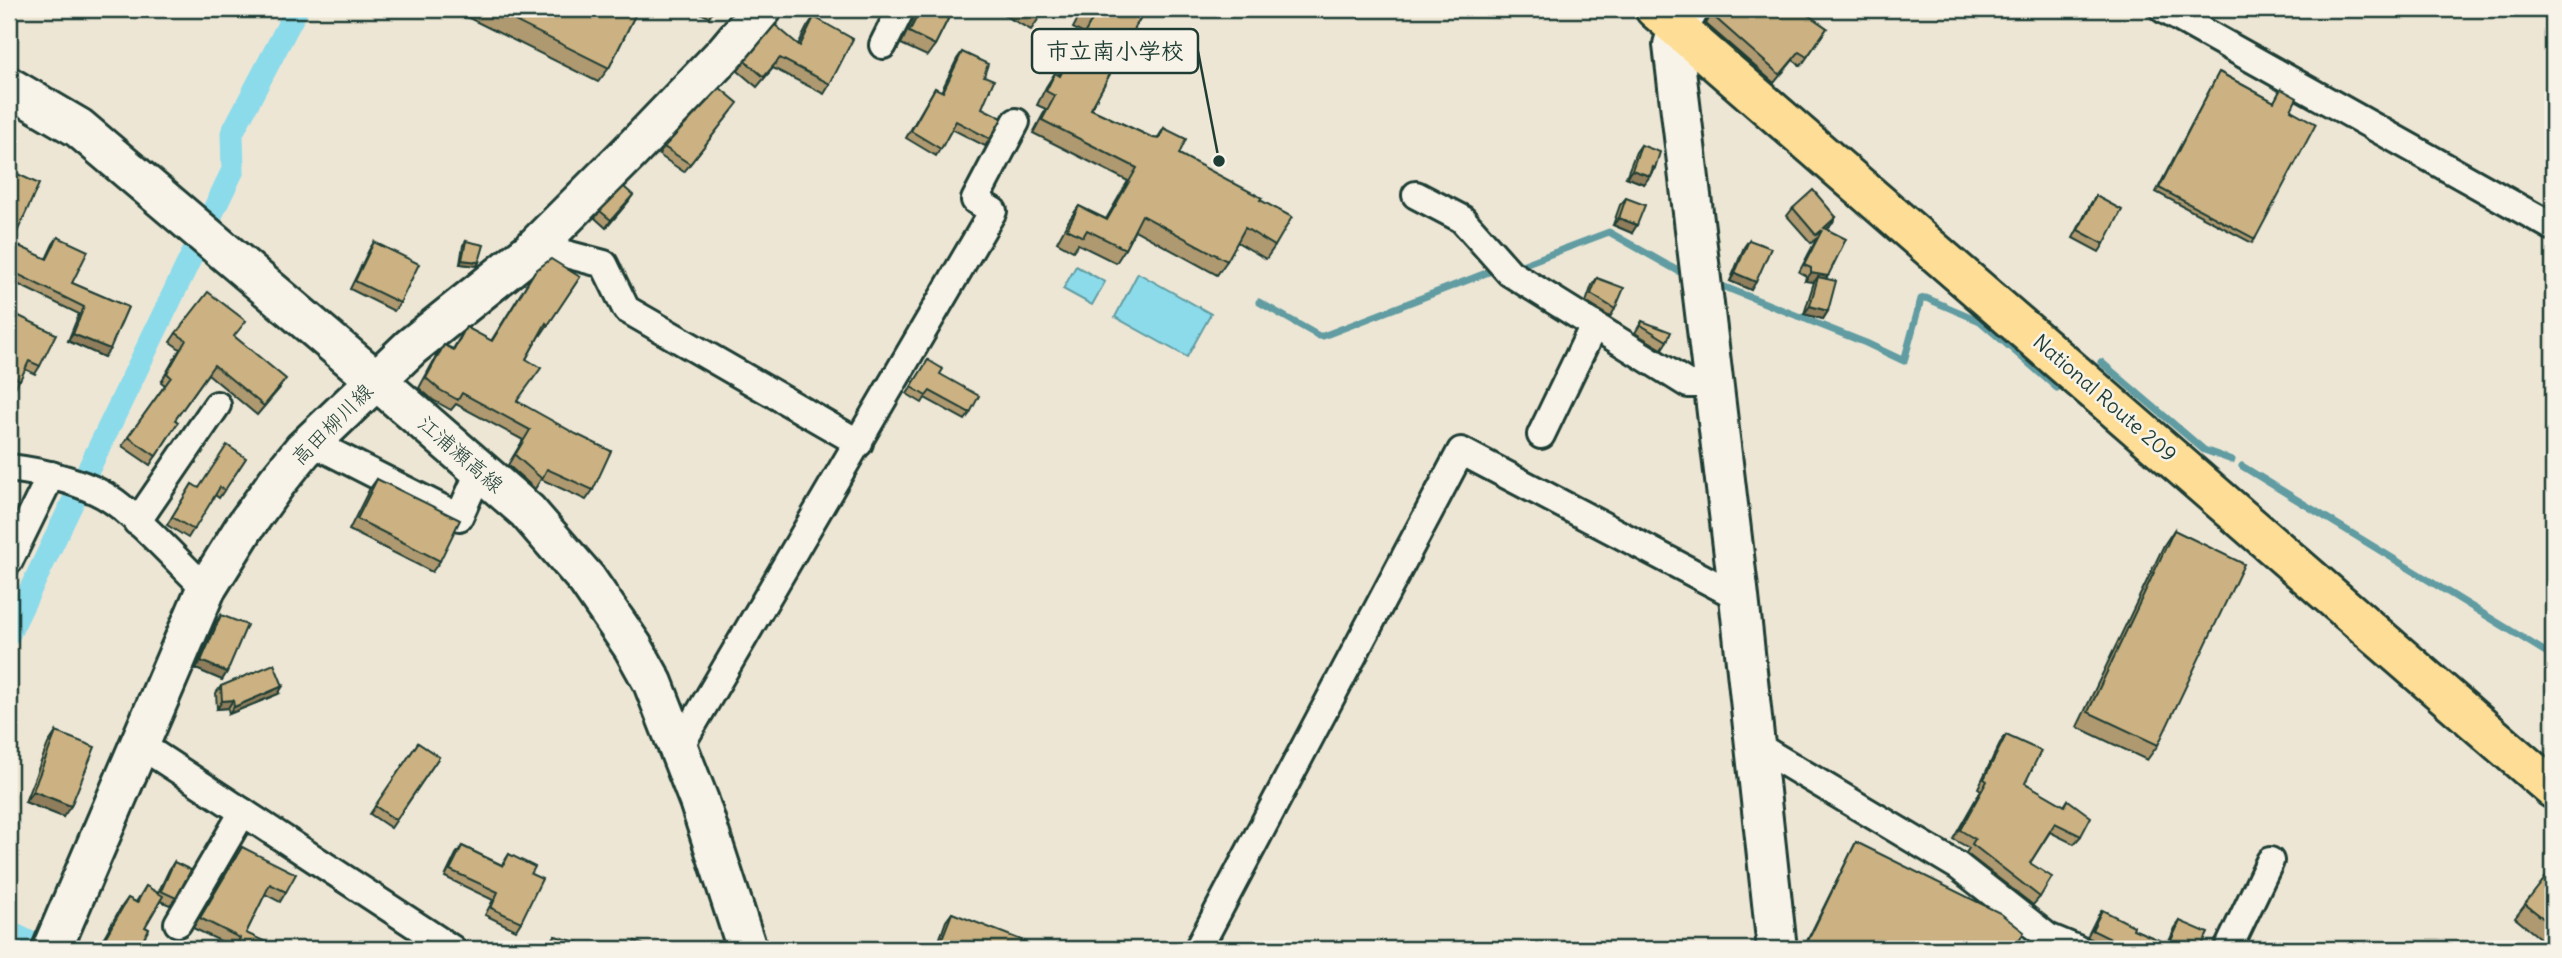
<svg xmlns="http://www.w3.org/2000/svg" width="2562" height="958" viewBox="0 0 2562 958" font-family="Delius,'Klee One',sans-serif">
<rect width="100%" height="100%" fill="#eee6d4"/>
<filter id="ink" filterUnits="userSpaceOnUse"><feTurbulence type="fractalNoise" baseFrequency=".0143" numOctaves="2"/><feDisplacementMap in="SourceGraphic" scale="14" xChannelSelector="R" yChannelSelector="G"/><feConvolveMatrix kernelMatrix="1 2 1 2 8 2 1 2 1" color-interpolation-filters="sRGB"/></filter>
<g filter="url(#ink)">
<g fill="#8cdbeb" stroke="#609ca2" stroke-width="2">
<path d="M1076 266 1105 282 1092 305 1063 289Z"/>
<path d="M1138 273 1211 314 1187 357 1115 317Z"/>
</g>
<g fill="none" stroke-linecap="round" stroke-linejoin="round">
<g stroke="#609ca2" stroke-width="7">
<path d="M1519 266 1609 232 1678 271"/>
<path d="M1717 284 1866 343 1904 361 1921 299 1926 298 1980 321 2057 388"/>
<path d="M1259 302 1319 336H1323L1494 270"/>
<path d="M2101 362 2204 450 2232 460"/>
<path d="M2242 466 2549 654"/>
</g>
<g stroke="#8cdbeb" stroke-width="23">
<path d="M9 634 233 170 232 133 297 9"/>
<path d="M9 932 43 949"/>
</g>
<defs>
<g id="street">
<path d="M2163 9 2553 227"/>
<path d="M883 45 901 9"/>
<path d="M1416 195 1462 219 1510 273 1688 384H1713"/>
<path d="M532 250 562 253 604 264 626 309 859 443"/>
<path d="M1541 435 1594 325"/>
<path d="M311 442 459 517 480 470"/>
<path d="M9 468C44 472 92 483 120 506 151 531 178 562 206 589"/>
<path d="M137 522 217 405"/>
<path d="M9 561 51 475"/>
<path d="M139 744 452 949"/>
<path d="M1754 744 1958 866 2048 937 2077 949"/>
<path d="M679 748 993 211 975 200 1016 122"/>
<path d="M178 923 243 812"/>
<path d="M1198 949 1461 451 1739 597"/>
<path d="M2228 949 2270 861"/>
</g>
<g id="secondary">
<path d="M1689 9 1678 28 1673 45 1739 597 1777 949"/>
<path d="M9 87 79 128 376 380 527 511 587 580 633 647 653 683 699 801 747 949"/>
<path d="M52 949 206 589 244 528 277 482 303 450 411 347 532 250 629 153 724 54 762 9"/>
</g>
<path id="highway" d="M1655 9 2553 789"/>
</defs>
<use href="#street" stroke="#1f3d34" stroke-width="32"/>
<use href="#secondary" stroke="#1f3d34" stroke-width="44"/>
<use href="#highway" stroke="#1f3d34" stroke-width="44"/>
<use href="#street" stroke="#f7f3e8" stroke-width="26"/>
<use href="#secondary" stroke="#f7f3e8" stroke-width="38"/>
<use href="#highway" stroke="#fede96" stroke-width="38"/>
</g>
<g fill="#af9970" stroke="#1f3d34" stroke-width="2">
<path d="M451 9H638L609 68 598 82Z"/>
<path d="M691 9H715L709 17Z"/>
<path d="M916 9H953L935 45 927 56 901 44 915 15Z"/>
<path d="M1002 9H1045L1031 30 1000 13Z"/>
<path d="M1083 9H1145L1091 109 1153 138 1157 139 1164 128 1179 154 1260 200 1275 246 1266 259 1237 242 1227 261 1217 275 1135 230 1125 249 1116 263 1078 244 1073 251 1057 242 1069 220 1079 206 1106 219 1128 181 1033 133 1046 109 1037 105 1046 87 1055 73 1058 75 1067 62 1082 33 1073 28Z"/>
<path d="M1714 9H1799L1827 28 1801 66 1793 60 1774 83 1706 24Z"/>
<path d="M814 17 830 84 824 94 773 68 757 87 738 71 745 61 798 45 807 27Z"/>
<path d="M962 52 984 76 982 108 990 139 985 146 952 129 936 156 906 138 935 88 941 92 957 59Z"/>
<path d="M2219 72 2274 102 2281 89 2291 110 2255 239 2252 243 2156 192Z"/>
<path d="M732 111 684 172 659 155 664 147Z"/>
<path d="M1641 145 1655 168 1644 184 1626 177 1636 152Z"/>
<path d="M9 170 12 243 46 259 53 244 58 237 72 283 128 307 104 357 68 341 79 314 9 280Z"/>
<path d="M2096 196 2104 244 2099 252 2073 238 2091 203Z"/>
<path d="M1626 198 1632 233 1613 225 1620 205Z"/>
<path d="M628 202 606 228 595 218 600 211Z"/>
<path d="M1793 208 1836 217 1831 225 1826 229V279L1828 311 1823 319 1804 314 1814 282 1805 281 1806 276 1799 272 1817 238 1811 243 1787 216Z"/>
<path d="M1749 240 1751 290 1730 281 1744 247Z"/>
<path d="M466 241 479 262 477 266 460 264 463 245Z"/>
<path d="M374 242 400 303 394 311 350 289 369 250Z"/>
<path d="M535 271 580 277 541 335 540 334 526 359 517 401 593 490 586 500 541 479 535 489 508 465 523 440 456 404 451 410 433 400 419 388 437 355 444 345 453 349 466 327 491 341Z"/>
<path d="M1597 278 1615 309 1610 317 1586 302 1592 285Z"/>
<path d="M19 316 40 366 35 374 25 369 15 388 9 385V334Z"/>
<path d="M1642 321 1667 341 1662 349 1635 333Z"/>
<path d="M176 333 234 336 280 388 257 415 208 374 175 420 178 422 150 465 122 446 165 385 161 382 180 349 170 342Z"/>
<path d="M928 360 970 413 965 420 925 398 922 403 907 394Z"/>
<path d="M246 458 219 498 215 495 188 538 167 525 192 484 198 488Z"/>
<path d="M377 479 440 561 432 572 349 530 369 490Z"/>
<path d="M2174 530 2158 745 2147 760 2077 727 2164 545Z"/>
<path d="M221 615 227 672 222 680 196 669 216 622Z"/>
<path d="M221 686 278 694 229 714 228 708 217 709 216 693Z"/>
<path d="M56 732 63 817 25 802 48 744Z"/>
<path d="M2006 735 2025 783 2064 806 2068 800 2081 836 2074 844 2050 832 2030 863 2040 897 2033 905 1966 853 1969 848 1953 839 1981 790 1978 788 2000 743Z"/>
<path d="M418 743 439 757 391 828 370 814Z"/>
<path d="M1856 842 2015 949H1803Z"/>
<path d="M462 846 502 865 509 854 531 874 521 922 516 930 485 915 493 900 445 877 456 854Z"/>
<path d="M242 847 286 892 280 902 265 894 246 933 265 949H232L233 947 193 928Z"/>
<path d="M174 862 176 898 170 905 160 901 145 927 138 949H97L120 909 128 898 136 902 146 886 158 893 169 870Z"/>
<path d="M2553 868V949L2515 918Z"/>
<path d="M2102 910 2133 929 2168 944 2175 928 2180 921 2200 949H2111L2087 937 2097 917Z"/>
<path d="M952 913 1021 949H936L946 921Z"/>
<path d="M555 936 598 949H548L549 944Z"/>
</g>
<g fill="#8f7d5b" stroke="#1f3d34" stroke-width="2">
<path d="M1632 170 1650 176 1644 184 1626 177Z"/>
<path d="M633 195 628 202 606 228 611 220Z"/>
<path d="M1836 217 1831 225 1819 236 1824 228Z"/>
<path d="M1619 218 1637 225 1632 233 1613 225Z"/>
<path d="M462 260 479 262 477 266 460 264Z"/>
<path d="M1735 273 1756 282 1751 290 1730 281Z"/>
<path d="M1811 273 1828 276 1822 283 1818 277 1814 282 1805 281Z"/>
<path d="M1810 306 1828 311 1823 319 1804 314Z"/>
<path d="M73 334 110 349 104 357 68 341Z"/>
<path d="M201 661 227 672 222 680 196 669Z"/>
<path d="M283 686 278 694 229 714 234 707Z"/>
<path d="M233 700 228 708 217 709 222 701Z"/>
<path d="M33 791 71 806 63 817 25 802Z"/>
</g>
<g fill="#ccb282" stroke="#1f3d34" stroke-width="2">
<path d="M491 9H638L609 68Z"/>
<path d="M921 9H953L935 45 909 32Z"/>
<path d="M1026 9H1045L1041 17Z"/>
<path d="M1085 9H1145L1091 109 1153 138 1159 139 1164 128 1186 139 1179 154 1262 198 1260 200 1292 217 1275 246 1245 228 1227 261 1142 215 1125 249 1087 230 1083 237 1067 229 1079 206 1107 220 1137 168 1042 120 1055 96 1046 91 1055 73 1060 76 1067 62 1068 63 1092 20 1082 14Z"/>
<path d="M1715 9H1799L1827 28 1807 57 1799 52 1780 75 1712 15Z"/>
<path d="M814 17 853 39 830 84 780 58 764 77 745 61 775 25 800 46Z"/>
<path d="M962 52 988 64 984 76 994 80 982 108 1002 118 990 139 956 121 941 149 911 131 935 88 943 92Z"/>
<path d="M2219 72 2274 102 2281 89 2297 98 2291 110 2316 124 2255 239 2159 188Z"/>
<path d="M720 88 738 103 690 164 664 147Z"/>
<path d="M1641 145 1660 152 1655 168 1653 167 1650 176 1632 170Z"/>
<path d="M9 170 39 184 12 243 47 259 58 237 88 251 72 283 128 307 110 349 73 334 84 307 9 270Z"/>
<path d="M624 187 633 195 611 220 600 211Z"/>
<path d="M1813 190 1836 217 1824 228 1846 239 1828 276 1811 273V268L1804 265 1822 230 1816 235 1793 208Z"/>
<path d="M2096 196 2122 210 2104 244 2078 230Z"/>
<path d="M1626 198 1645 205 1637 225 1619 218Z"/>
<path d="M1749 240 1771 248 1756 282 1735 273Z"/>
<path d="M466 241 484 245 479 262 462 260Z"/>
<path d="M374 242 419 264 400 303 355 281Z"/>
<path d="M551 259 580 277 548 325 546 323 526 359 541 368 517 401 576 434 611 451 593 490 547 469 542 479 515 455 530 430 462 393 458 400 440 390 426 378 444 345 454 350 466 327 492 341 535 271Z"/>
<path d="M1818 277 1836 281 1828 311 1810 306Z"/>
<path d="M1597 278 1624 288 1615 309 1591 294Z"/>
<path d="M208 292 246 321 234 336 286 379 264 406 214 365 175 420 178 422 156 456 128 437 171 377 167 373 186 340 176 333Z"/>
<path d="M19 316 56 334 40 366 29 361 20 380 9 375V337Z"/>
<path d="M1642 321 1671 332 1667 341 1641 325Z"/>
<path d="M928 360 943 369 940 374 979 396 970 413 930 391 926 396 911 387Z"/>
<path d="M227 445 246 458 225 490 220 487 194 530 172 517 192 484 199 488Z"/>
<path d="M377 479 460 520 440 561 357 519Z"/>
<path d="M2174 530 2244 564 2158 745 2088 712Z"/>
<path d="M221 615 247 625 227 672 201 661Z"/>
<path d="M274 664 283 686 234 707 233 700 222 701 221 686Z"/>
<path d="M56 732 95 747 71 806 33 791Z"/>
<path d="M2006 735 2041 751 2025 783 2065 806 2068 800 2091 817 2081 836 2055 823 2030 863 2052 877 2040 897 1972 844 1975 839 1960 830 1987 781 1984 779Z"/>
<path d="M418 743 439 757 396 820 375 806Z"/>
<path d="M1856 842 2000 913 2024 932 2015 949H1804Z"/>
<path d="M462 846 503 866 509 854 535 867 531 874 542 879 521 922 491 908 498 892 450 870Z"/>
<path d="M242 847 296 874 286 892 270 884 246 933 268 943 265 949H237L235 948 240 938 200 918Z"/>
<path d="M174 862 191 870 176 898 161 891Z"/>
<path d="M2553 868V926L2525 904Z"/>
<path d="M146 886 163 896 145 927 149 929 138 949H109L101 945 128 898 137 903Z"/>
<path d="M2102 910 2134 926 2133 929 2169 945 2180 921 2208 933 2200 949H2131L2092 930Z"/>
<path d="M952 913 1024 941 1021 949H987L980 947 979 949H938Z"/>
<path d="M555 936 598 948V949H551Z"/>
<path d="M426 941 438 949H421Z"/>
<path d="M635 941 653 949H631Z"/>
</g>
</g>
<g text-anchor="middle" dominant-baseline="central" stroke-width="5" stroke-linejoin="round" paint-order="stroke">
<g font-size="21" fill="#1f3d34" stroke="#f7f3e8">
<text transform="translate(2105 398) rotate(41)">National Route 209</text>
<text transform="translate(332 424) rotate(-45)">高田柳川線</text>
<text transform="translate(461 454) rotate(41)">江浦瀬高線</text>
</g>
</g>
<path fill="none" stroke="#1f3d34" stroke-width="2.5" d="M1219 161L1198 51"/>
<circle fill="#1f3d34" stroke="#f7f3e8" stroke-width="2.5" cx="1219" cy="161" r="7"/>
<rect fill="#f7f3e8" stroke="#1f3d34" stroke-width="2.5" x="1032" y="29" width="166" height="44" rx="7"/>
<g font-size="23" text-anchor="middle" font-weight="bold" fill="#1f3d34">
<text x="1115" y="59">市立南小学校</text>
</g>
<rect width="2562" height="958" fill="none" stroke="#f7f3e8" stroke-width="35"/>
<rect x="18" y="18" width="2527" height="923" fill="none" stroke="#1f3d34" stroke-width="2.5" filter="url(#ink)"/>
</svg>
